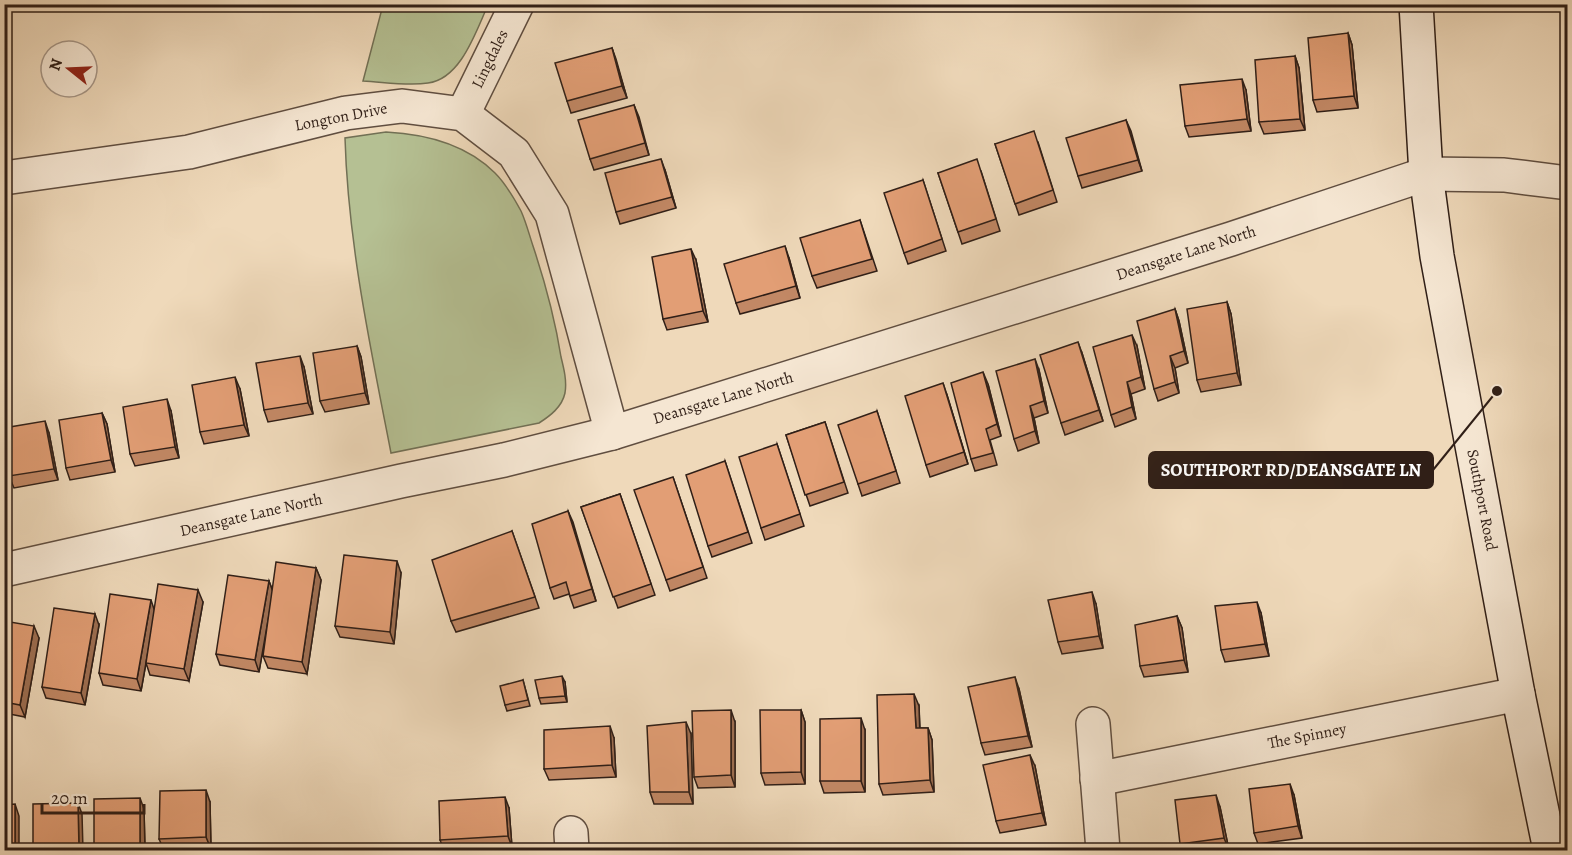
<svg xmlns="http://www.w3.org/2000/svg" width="1572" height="855" viewBox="0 0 1572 855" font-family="Alegreya,serif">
<rect width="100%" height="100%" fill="#efd9ba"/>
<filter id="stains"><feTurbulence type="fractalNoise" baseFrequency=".00333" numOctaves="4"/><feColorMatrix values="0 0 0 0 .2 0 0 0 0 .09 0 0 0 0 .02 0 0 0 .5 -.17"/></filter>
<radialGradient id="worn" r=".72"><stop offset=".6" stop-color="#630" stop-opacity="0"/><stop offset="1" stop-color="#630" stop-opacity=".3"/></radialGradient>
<g fill="#b5c093" stroke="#727055" stroke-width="1.5">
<path d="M383 5V4L488 5C476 31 461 79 428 83 407 86 384 82 363 81Z"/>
<path d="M386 132C425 134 466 144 495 173 505 183 514 198 521 211 526 222 529 234 533 246 545 282 555 319 561 357 564 369 567 381 565 393 562 407 550 416 539 423L391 453C371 350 348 244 345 138Z"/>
</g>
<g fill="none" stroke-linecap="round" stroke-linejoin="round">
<defs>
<g id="street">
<path d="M463 114 517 4"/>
<path d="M4 178 189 152 346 113 402 106 463 114 514 153 552 214 612 433"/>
<path d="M4 570 401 481 504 460 612 433 1231 239 1426 174 1504 175 1568 183"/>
<path d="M1093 724 1103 850"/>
<path d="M1097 779 1518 694"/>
<path d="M571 833 572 850"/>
</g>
<path id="secondary" d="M1416 4 1426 174 1437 256 1518 694 1550 850"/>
</defs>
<use href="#street" stroke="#604e40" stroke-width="36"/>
<use href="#secondary" stroke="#301f17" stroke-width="36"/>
<use href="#street" stroke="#f5e6d2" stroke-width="33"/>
<use href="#secondary" stroke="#f5e6d2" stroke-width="33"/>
</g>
<g fill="#c28865" stroke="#301f17" stroke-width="1.5">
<path d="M1348 33 1352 45 1358 108 1317 112 1313 100Z"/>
<path d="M612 48 627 98 571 113 567 101Z"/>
<path d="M1295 56 1299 68 1305 130 1264 134 1259 122Z"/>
<path d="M1246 90 1251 131 1189 137 1185 126Z"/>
<path d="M634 105 649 155 594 170 590 159Z"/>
<path d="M1126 120 1142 171 1082 188 1078 176Z"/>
<path d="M1038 142 1057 202 1019 215 995 144Z"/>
<path d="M665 170 676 208 620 224 616 212Z"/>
<path d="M981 171 1000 231 962 244 938 173Z"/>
<path d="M923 180 946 251 908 264 904 253Z"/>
<path d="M860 220 877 271 817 288 812 276Z"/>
<path d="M789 258 800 298 740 314 736 303Z"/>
<path d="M696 260 708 322 667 330 663 319Z"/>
<path d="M1227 302 1231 314 1241 385 1201 392 1197 380Z"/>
<path d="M1175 309 1179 321 1188 363 1175 368 1179 393 1158 401 1154 389Z"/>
<path d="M357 346 361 357 369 404 325 412 320 401Z"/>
<path d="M1137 346 1145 389 1131 394 1136 419 1115 427 1111 415Z"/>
<path d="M1082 353 1103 421 1065 435 1061 423Z"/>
<path d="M304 367 313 414 268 422 264 410Z"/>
<path d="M1039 370 1048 413 1034 418 1039 443 1018 451 1014 439Z"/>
<path d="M988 384 1001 436 990 440 997 465 975 471 971 459Z"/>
<path d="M240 389 249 436 204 444 200 432Z"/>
<path d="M947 395 968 464 930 477 926 465Z"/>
<path d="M171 411 179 458 135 466 130 454Z"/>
<path d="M877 411 900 483 862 496 858 484Z"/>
<path d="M102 413 107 424 115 472 70 480 66 468Z"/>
<path d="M825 422 848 493 810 506 786 435Z"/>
<path d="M49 433 58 480 14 488 9 476Z"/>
<path d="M777 444 804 526 765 540 761 528Z"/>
<path d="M725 461 752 543 712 557 708 546Z"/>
<path d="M673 477 707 578 670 591 666 580Z"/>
<path d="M620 494 655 595 618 608 581 507Z"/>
<path d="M568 511 596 601 574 608 569 594 554 599 550 588Z"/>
<path d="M512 531 539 608 456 632 451 621Z"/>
<path d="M316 568 321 580 307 674 268 668 263 656 267 625 259 672 220 665 216 654 269 581 272 589Z"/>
<path d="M401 573 394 644 340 637 335 626Z"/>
<path d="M203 602 189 681 150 675 146 663 141 691 103 685 99 673 154 608Z"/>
<path d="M1096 604 1103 648 1062 654 1058 642Z"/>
<path d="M1261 613 1269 656 1225 662 1221 650Z"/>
<path d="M1177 616 1182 628 1188 672 1144 677 1140 666Z"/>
<path d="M4 621 39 638 25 717 4 713Z"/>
<path d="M99 625 85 705 46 698 42 687Z"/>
<path d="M523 680 530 706 507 711 505 705Z"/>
<path d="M565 682 567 702 541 704 539 698Z"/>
<path d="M1019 689 1032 747 985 755 981 743Z"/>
<path d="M919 706 920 728H928L932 740 934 792 883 795 879 784Z"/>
<path d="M801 710 805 722V784L765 785 761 773Z"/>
<path d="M735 722V787L698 788 694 777Z"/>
<path d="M865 730V792L824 793 820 781Z"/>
<path d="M691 734 693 804H654L650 792Z"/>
<path d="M614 738 616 777 549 780 544 769Z"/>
<path d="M1035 766 1046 825 1000 833 996 821Z"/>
<path d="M1294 795 1302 838 1258 844 1254 833Z"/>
<path d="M210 802 211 849 164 850 159 839Z"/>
<path d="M1220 807 1229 850H1183L1180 844Z"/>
<path d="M509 808 512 847 444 850 440 840Z"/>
<path d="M144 809 145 850H95L94 847Z"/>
</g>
<g fill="#9e6f52" stroke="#301f17" stroke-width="1.5">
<path d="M1348 33 1352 45 1358 108 1354 96Z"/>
<path d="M612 48 616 59 627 98 622 86Z"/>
<path d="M1295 56 1299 68 1305 130 1300 119Z"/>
<path d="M1242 79 1246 90 1251 131 1247 119Z"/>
<path d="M634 105 639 117 649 155 645 143Z"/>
<path d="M1126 120 1131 131 1142 171 1138 160Z"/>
<path d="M661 159 665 170 676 208 672 197Z"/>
<path d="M785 246 789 258 800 298 796 286Z"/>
<path d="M691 249 696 260 708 322 703 311Z"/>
<path d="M1227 302 1231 314 1241 385 1237 373Z"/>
<path d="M1175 309 1179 321 1188 363 1184 351Z"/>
<path d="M1132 335 1137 346 1145 389 1141 377Z"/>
<path d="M1078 342 1082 353 1103 421 1099 410Z"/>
<path d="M357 346 361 357 369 404 365 393Z"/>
<path d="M300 356 304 367 313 414 308 403Z"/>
<path d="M1170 356 1175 368 1179 393 1175 382Z"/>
<path d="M1035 359 1039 370 1048 413 1044 401Z"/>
<path d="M983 372 988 384 1001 436 997 424Z"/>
<path d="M235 377 240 389 249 436 244 425Z"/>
<path d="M1127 382 1131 394 1136 419 1132 407Z"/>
<path d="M943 383 947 395 968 464 964 452Z"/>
<path d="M167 399 171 411 179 458 175 447Z"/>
<path d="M1030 406 1034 418 1039 443 1035 431Z"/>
<path d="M102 413 107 424 115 472 111 460Z"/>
<path d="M45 421 49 433 58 480 54 469Z"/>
<path d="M568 511 573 522 596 601 592 589Z"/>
<path d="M397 561 401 573 394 644 390 632Z"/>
<path d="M316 568 321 580 307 674 302 662Z"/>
<path d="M269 581 273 592 259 672 255 660Z"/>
<path d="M198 590 203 602 189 681 184 669Z"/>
<path d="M1092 592 1096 604 1103 648 1099 636Z"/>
<path d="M151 600 155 612 141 691 137 679Z"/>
<path d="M1257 602 1261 613 1269 656 1265 644Z"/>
<path d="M95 614 99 625 85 705 81 693Z"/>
<path d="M1177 616 1182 628 1188 672 1184 660Z"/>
<path d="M34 626 39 638 25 717 20 705Z"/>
<path d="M562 676 565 682 567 702 565 696Z"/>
<path d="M1015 677 1019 689 1032 747 1028 736Z"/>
<path d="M914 694 919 706 920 739 916 728Z"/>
<path d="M731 710 735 722V787L731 775Z"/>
<path d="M801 710 805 722V784L801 772Z"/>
<path d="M861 718 865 730V792L861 781Z"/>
<path d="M686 722 691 734 693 804 689 792Z"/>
<path d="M610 726 614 738 616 777 612 765Z"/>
<path d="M928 728 932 740 934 792 930 780Z"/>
<path d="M1030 755 1035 766 1046 825 1042 813Z"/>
<path d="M1290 784 1294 795 1302 838 1298 826Z"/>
<path d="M206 790 210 802 211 849 206 837Z"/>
<path d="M1216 795 1220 807 1229 850 1224 838Z"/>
<path d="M505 797 509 808 512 847 508 836Z"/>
<path d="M140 798 144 809 145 850H143L140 845Z"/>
<path d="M78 803 82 814 83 850H79V849Z"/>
<path d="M15 804 19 816V850H15Z"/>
</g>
<g fill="#e29e75" stroke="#301f17" stroke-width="1.5">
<path d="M1348 33 1354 96 1313 100 1308 38Z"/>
<path d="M612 48 622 86 567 101 555 63Z"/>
<path d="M1295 56 1300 119 1259 122 1255 60Z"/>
<path d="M1242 79 1247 119 1185 126 1180 85Z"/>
<path d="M634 105 645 143 590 159 578 120Z"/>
<path d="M1126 120 1138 160 1078 176 1066 138Z"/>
<path d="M1034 131 1053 190 1015 204 995 144Z"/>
<path d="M661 159 672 197 616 212 605 173Z"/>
<path d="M977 159 996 219 958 232 938 173Z"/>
<path d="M923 180 942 239 904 253 884 193Z"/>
<path d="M860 220 872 259 812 276 800 238Z"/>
<path d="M785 246 796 286 736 303 724 264Z"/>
<path d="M691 249 703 311 663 319 652 257Z"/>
<path d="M1227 302 1237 373 1197 380 1187 309Z"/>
<path d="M1175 309 1184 351 1170 356 1175 382 1154 389 1137 321Z"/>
<path d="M1132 335 1141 377 1127 382 1132 407 1111 415 1093 347Z"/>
<path d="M1078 342 1099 410 1061 423 1040 355Z"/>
<path d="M357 346 365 393 320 401 313 353Z"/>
<path d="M300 356 308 403 264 410 256 363Z"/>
<path d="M1035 359 1044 401 1030 406 1035 431 1014 439 996 371Z"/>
<path d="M983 372 997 424 986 429 993 453 971 459 951 383Z"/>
<path d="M235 377 244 425 200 432 192 385Z"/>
<path d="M943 383 964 452 926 465 905 396Z"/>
<path d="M167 399 175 447 130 454 123 407Z"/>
<path d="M877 411 896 471 858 484 838 425Z"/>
<path d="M102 413 111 460 66 468 59 420Z"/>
<path d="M45 421 54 469 9 476 4 446V428Z"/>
<path d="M825 422 844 482 805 495 786 435Z"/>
<path d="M777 444 800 514 761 528 739 457Z"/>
<path d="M725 461 748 532 708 546 686 475Z"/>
<path d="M673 477 703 567 666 580 634 490Z"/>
<path d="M620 494 651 584 613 597 581 507Z"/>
<path d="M568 511 592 589 570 596 566 582 550 588 532 524Z"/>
<path d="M512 531 535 597 451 621 432 560Z"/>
<path d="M344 555 397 561 390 632 335 626Z"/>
<path d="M276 562 316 568 302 662 263 656Z"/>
<path d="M228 575 269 581 255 660 216 654Z"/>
<path d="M158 584 198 590 184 669 146 663Z"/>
<path d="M1092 592 1099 636 1058 642 1048 600Z"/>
<path d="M110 594 151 600 137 679 99 673Z"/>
<path d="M1257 602 1265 644 1221 650 1215 606Z"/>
<path d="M54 608 95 614 81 693 42 687Z"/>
<path d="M1177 616 1184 660 1140 666 1135 625Z"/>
<path d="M4 621 34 626 20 705 4 702Z"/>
<path d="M562 676 565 696 539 698 535 680Z"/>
<path d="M1015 677 1028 736 981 743 968 687Z"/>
<path d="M523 680 528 700 505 705 500 686Z"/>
<path d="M914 694 916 728H928L930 780 879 784 877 695Z"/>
<path d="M731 710V775L694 777 692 711Z"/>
<path d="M760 710H801V772L761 773Z"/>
<path d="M861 718V781H820V719Z"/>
<path d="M686 722 689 792H650L647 726Z"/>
<path d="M610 726 612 765 544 769V730Z"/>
<path d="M1030 755 1042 813 996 821 983 765Z"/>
<path d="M1290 784 1298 826 1254 833 1249 789Z"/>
<path d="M206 790V837L159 839 160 791Z"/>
<path d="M1216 795 1224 838 1180 844 1175 800Z"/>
<path d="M505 797 508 836 440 840 439 801Z"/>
<path d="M140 798V845L94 847V799Z"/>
<path d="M78 803 79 849 33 850V804Z"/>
<path d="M15 804V850H4V805Z"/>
</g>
<g text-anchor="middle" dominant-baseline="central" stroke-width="4.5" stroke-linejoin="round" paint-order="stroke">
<g font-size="16" fill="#301f17" stroke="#f5e6d2">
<text transform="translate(490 59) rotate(-64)">Lingdales</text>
<text transform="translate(341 117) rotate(-11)">Longton Drive</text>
<text transform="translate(1186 253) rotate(-18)">Deansgate Lane North</text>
<text transform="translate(723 398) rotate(-17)">Deansgate Lane North</text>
<text transform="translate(1482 500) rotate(79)">Southport Road</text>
<text transform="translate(251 515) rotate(-13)">Deansgate Lane North</text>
<text transform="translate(1307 736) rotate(-11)">The Spinney</text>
</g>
</g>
<path fill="none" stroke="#301f17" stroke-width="2" d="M1497 391L1433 470"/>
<circle fill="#301f17" stroke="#f5e6d2" stroke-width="2" cx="1497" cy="391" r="6"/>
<rect fill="#301f17" stroke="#301f17" stroke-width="2" x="1149" y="452" width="284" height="36" rx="6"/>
<g font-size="18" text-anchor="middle" font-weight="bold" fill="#fff">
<text x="1291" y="476">SOUTHPORT RD/DEANSGATE LN</text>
</g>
<rect width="1572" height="855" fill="none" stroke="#efd9ba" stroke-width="24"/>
<rect x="6" y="6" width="1560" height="843" fill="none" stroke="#301f17" stroke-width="3"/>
<rect x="12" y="12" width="1548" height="831" fill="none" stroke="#301f17" stroke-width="1.5"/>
<g transform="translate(69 69) rotate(288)"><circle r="28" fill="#f5e6d2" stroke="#a69687" stroke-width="1.5"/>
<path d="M0-4.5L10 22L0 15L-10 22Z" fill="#8f2418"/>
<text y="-9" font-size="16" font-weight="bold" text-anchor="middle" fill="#301f17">N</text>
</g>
<path d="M42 804v9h102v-9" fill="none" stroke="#301f17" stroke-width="3"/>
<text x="51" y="804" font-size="18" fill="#301f17" stroke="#f5e6d2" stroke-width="4.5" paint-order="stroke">20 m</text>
<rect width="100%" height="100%" filter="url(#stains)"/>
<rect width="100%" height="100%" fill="url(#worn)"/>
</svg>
